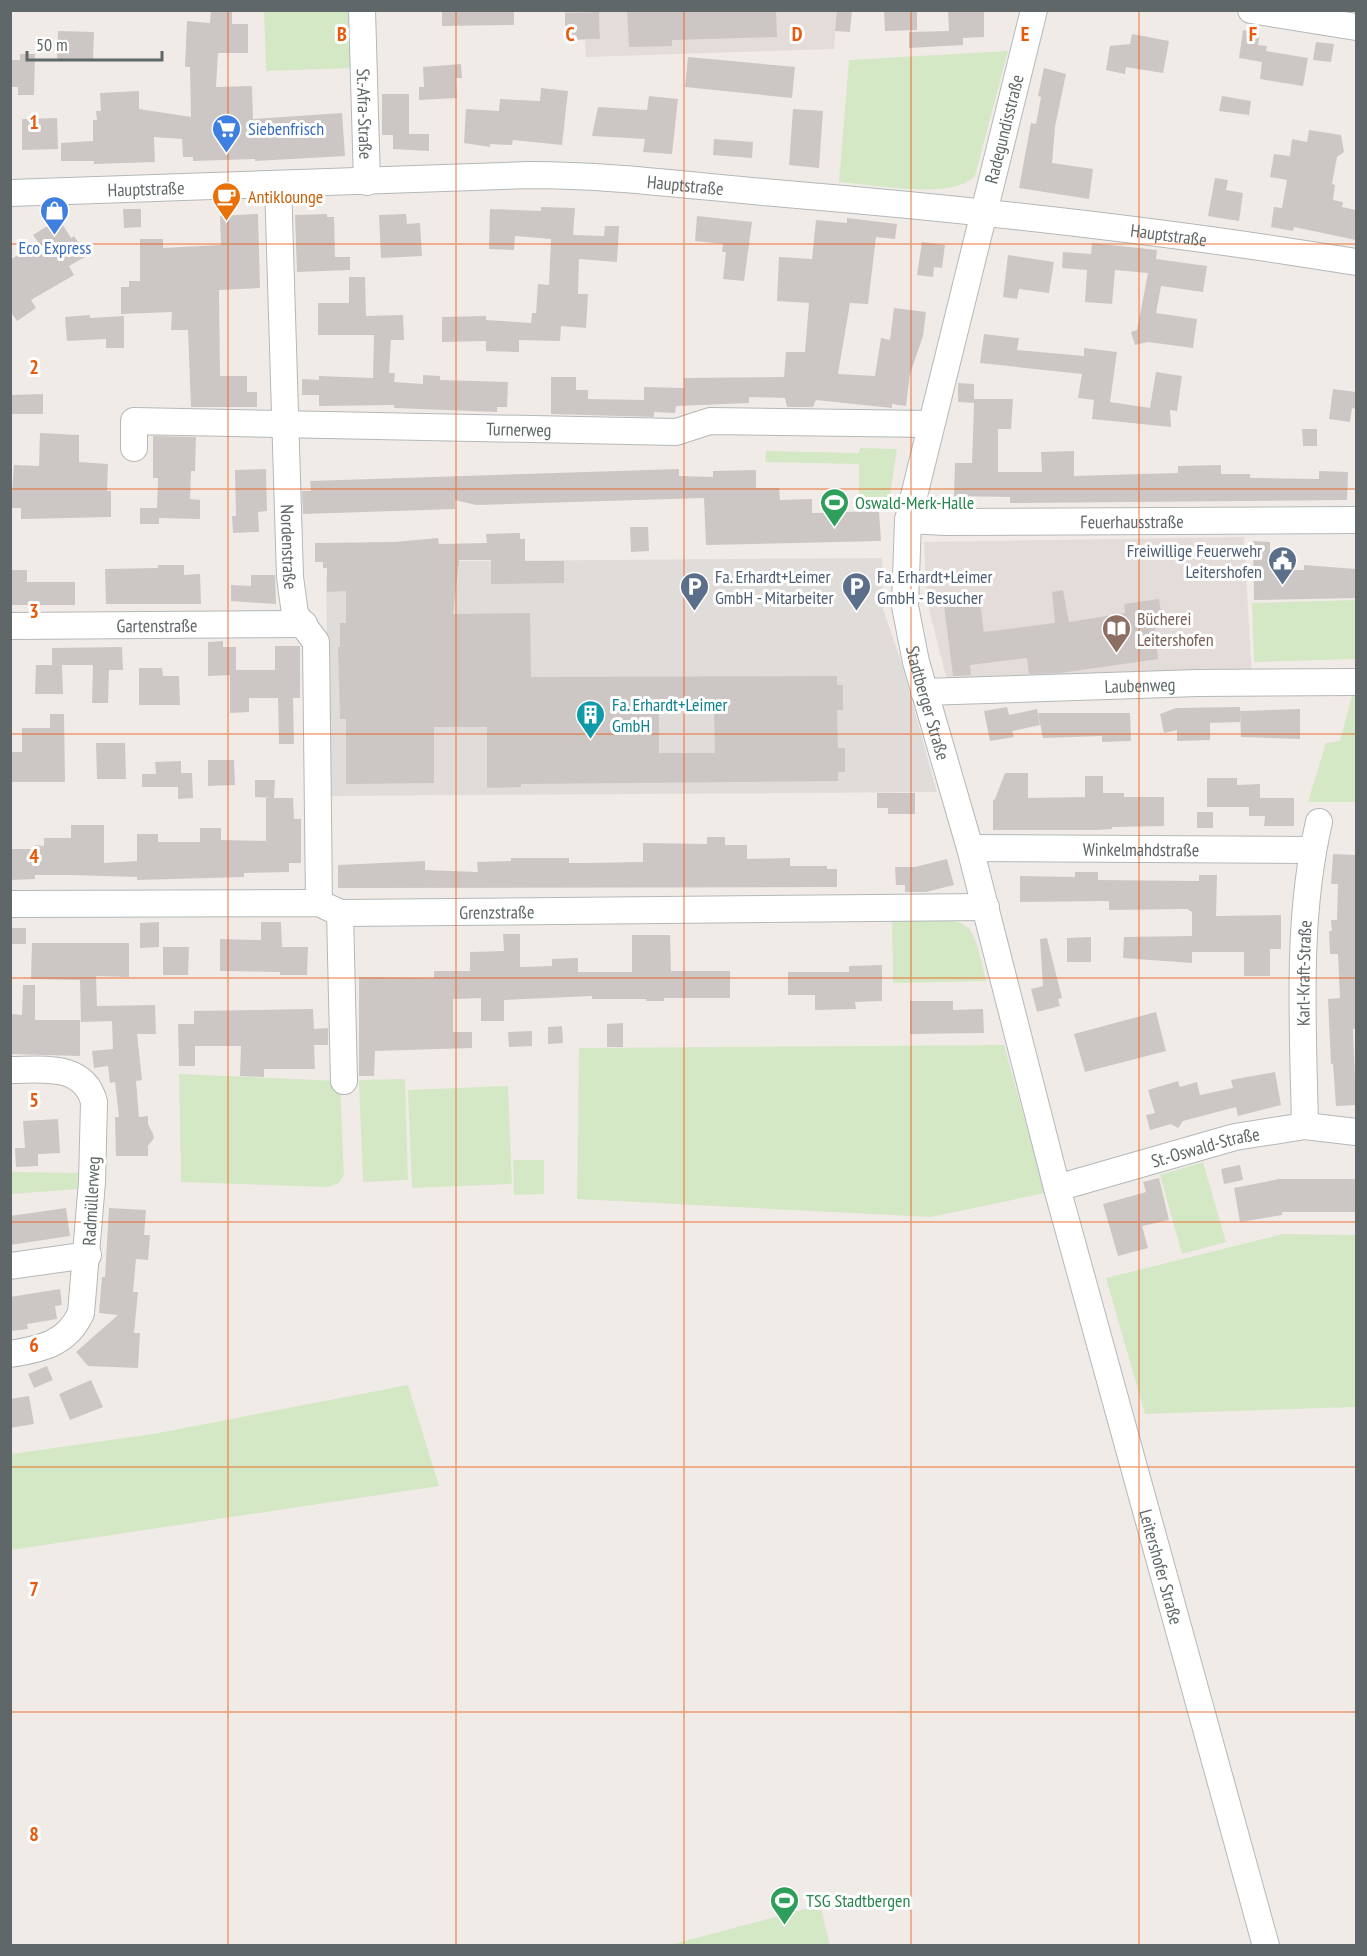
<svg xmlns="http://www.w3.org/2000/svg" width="1367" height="1956" viewBox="0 0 1367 1956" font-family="'PT Sans Narrow',sans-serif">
<rect width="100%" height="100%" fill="#f1ebe8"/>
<path fill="#e0dcda" d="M882 558 883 609 900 658 937 792 329 796 326 576 457 575V561Z"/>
<g fill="#e4dcd9">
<path d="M565 11H837L834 49 586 57 585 40 600 39 599 12 565 13Z"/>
<path d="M1244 537 1252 678 948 685 927 601 924 542Z"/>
</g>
<g fill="#d4e8c5">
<path d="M264 11H348L352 68 266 71Z"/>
<path d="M1008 51 975 176C951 201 873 184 839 182L849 60Z"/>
<path d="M860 448 897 449 888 508 859 509V464L765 462 766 451 859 453Z"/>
<path d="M1356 600V659L1254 662 1252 603Z"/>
<path d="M1356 681V802H1308L1326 743 1340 741Z"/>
<path d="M892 919C911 920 960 914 970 930 979 945 982 964 986 981L893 983Z"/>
<path d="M1004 1045 1045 1193 931 1217 577 1199 579 1048Z"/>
<path d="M179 1074 340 1081 344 1175 339 1183 328 1187 181 1182Z"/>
<path d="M405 1079 408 1180 363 1182 359 1080Z"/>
<path d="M508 1086 512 1184 412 1188 408 1090Z"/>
<path d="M513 1160H544V1194L514 1195Z"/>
<path d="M1203 1162 1226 1242 1182 1254 1160 1175Z"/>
<path d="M11 1172 91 1173V1188L11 1194Z"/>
<path d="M1283 1234 1356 1235V1407L1145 1414 1106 1278Z"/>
<path d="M408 1385 439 1486 11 1550V1454L153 1434Z"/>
<path d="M820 1905 830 1945H670Z"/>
</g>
<g fill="#ccc6c5" fill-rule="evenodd">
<path d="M211 10H232V24H248V53H218L216 87 252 86 253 119 342 113 345 156 255 161V159L193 161V157H183L182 139 154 137 155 162 94 164V161H61V143L93 141V120H97L96 111H101L100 93 139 91V109L191 117 190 67H185L187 21 210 23Z"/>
<path d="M442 10H514V25L442 26Z"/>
<path d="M627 10H776L777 37 672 40V46L629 47Z"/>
<path d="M837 10H852L850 32 835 31Z"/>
<path d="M884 10H917V30L885 31Z"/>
<path d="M948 10H984V37L963 38V45L909 48V32L949 31Z"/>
<path d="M599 12 600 39 565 40V13Z"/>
<path d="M1243 30 1260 33 1258 45 1267 46 1266 51 1308 58 1303 86 1260 79 1262 62 1239 58Z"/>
<path d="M58 31 94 32 93 61 57 60Z"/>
<path d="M1132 34 1169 41 1163 73 1126 67 1125 74 1106 70 1110 46 1130 44Z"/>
<path d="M1316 42 1334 44 1331 62 1313 60Z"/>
<path d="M20 54H35L34 95H18V87H10V60H20Z"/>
<path d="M688 57 795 67 792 98 685 87Z"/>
<path d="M461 64 462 78H456L457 98 419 100V87H424L423 67Z"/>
<path d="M1044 68 1066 74 1055 127 1052 163 1093 169 1089 199 1019 188 1031 123 1036 124 1041 97 1038 96Z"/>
<path d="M541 88 568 91 562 145 513 140 512 145 490 144V147L464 143 466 109 499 111 500 99 540 101Z"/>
<path d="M382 94H409V134H429V151L393 149V135H382Z"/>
<path d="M649 96 678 99 672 154 643 152 645 139 592 136 598 107 647 110Z"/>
<path d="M1222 96 1251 101 1249 115 1219 111Z"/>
<path d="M793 109 823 111 819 168 789 165Z"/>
<path d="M57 118 58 149 22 150V119Z"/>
<path d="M1309 130 1341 135 1344 152 1337 157 1332 184 1335 185 1333 200 1343 202 1342 207 1356 210V240L1294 227 1293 231 1271 227 1274 207 1282 208 1287 180 1270 177 1274 154 1290 156 1292 139 1307 142Z"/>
<path d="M714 139 753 142 752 158 713 155Z"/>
<path d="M1215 178 1228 180 1226 190 1243 193 1239 221 1208 216Z"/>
<path d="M541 207 575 208 573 235 604 236 605 226H619L617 262 579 259 578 294H588L586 328 561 326 560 341 519 340V352L486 351V341L442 342V317L486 316V320L531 323 532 313H536L538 284 549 285 551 239 515 236 514 250 489 249 490 209 541 211Z"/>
<path d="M123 209H141V227L124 228Z"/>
<path d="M258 214 260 288 219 290 220 376H247V392H257V407H191L188 330H171L172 312 121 314V287H129V281H140V239H163V248L221 245 220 216Z"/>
<path d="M327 214V217H334L335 257H350V270L297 272 295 215Z"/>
<path d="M406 214 407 224 420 223 422 256 381 258 379 215Z"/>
<path d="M697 216 752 222 744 281 723 279 726 252H722L723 244 695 241Z"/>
<path d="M847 218 897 224 895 239 876 237 868 304 850 303 838 374 875 376 881 338 890 340 894 308 926 312 923 336 910 374 906 406 892 404V408L816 400 813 407H787L785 398 749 397V403L676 406 675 413 654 412V417L551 414V377H576V390H588V399L644 400V387L684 388V378L784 377 786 352H805L809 303 777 301 779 257 812 259 816 220 847 223Z"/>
<path d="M59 219 71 238 74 236 87 256 69 266 74 275 31 300 36 308 17 321 10 311V260L38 242 33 235Z"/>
<path d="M922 242 945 245 942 268 934 267 933 277 917 275Z"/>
<path d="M1092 243 1157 250 1156 259 1207 266 1203 292 1161 286 1156 313 1197 319 1193 348 1148 342 1135 345 1131 332 1137 330 1148 273 1115 270 1112 304 1085 302 1087 270 1062 268 1063 252 1091 254Z"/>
<path d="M1008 255 1054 262 1049 293 1019 289 1017 299 1003 297Z"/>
<path d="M349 277H365L366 316 403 315 404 340H391L389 373H395L394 382 423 384V375L440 376V380L508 382 507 407H497V412L394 408V405L319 406V395H302V379L319 380V376L373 378 374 335H318V303H349Z"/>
<path d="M90 315V318L124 316V348H106V339L67 341 65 317Z"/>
<path d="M984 334 1019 338 1017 350 1084 356V348L1117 352 1110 402 1150 408 1156 372 1182 376 1177 411 1170 410 1171 427 1092 419 1094 400 1078 398 1082 374 980 363Z"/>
<path d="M958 383 974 384V399H1013L1011 429H998V472H1042L1041 452 1074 451V476L1178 473V466L1221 465V474H1250V478L1319 479V471L1348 472 1347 500 1010 503V497L954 496 955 463H972L974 403 958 402Z"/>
<path d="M1333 389 1356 392V409L1352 408 1350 422 1329 419Z"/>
<path d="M43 394V414H12V395Z"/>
<path d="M1302 429H1317V446H1303Z"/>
<path d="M40 433 79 435V462L108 464 107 491H111V517L21 519V508H11L14 465 39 466Z"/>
<path d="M153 436 196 437 195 471H191L190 499 200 500V519L159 518V524H140V508H157L158 478H153Z"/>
<path d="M266 469 267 511 258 512 259 532 233 533 232 516H236L235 470Z"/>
<path d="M679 469V476L713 477V471L756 470V488H779L780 500 812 499V513L879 511 881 541 706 545 704 498 476 505 455 500V509L303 514 302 491H311L310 481Z"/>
<path d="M630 527H648L649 551 631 552Z"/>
<path d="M520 533V539H525V561H564V583L491 584V560H459L453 614 530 613 531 677 837 676V685H843V710H837L838 748H845V772H838V781L521 784V787L487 788V727H434V783L346 784V719H340L338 647H340V623H346V591L327 592V568H323V562H315V543L394 542 438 538 439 544 487 543 486 534ZM714 705 715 753H659V706Z"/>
<path d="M1253 541 1270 542V570H1304V565L1356 569V598L1254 600Z"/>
<path d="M158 565H184V575L200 574 201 604H106L105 569 158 568Z"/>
<path d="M10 570H27V582H75V605H10Z"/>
<path d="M251 575H275L276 604 231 601V585L251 586Z"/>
<path d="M1063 590 1069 622 1125 613 1124 604 1159 599 1163 627 1155 629 1158 659 1060 673 1029 674 1027 658 970 665 971 675 953 676 944 606 980 602 984 632 1055 623 1052 592Z"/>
<path d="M223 641V647H236V670H275V646H300V698H293L294 744H279L278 698H249V712L230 713V675L208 676V642Z"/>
<path d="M122 647 123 670H109L108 703H92L93 665H52V648Z"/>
<path d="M36 665H62L63 694H35Z"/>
<path d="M139 668H162L163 676H179L180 705H139Z"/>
<path d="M1007 707 1009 715 1037 709 1040 725 1012 731 1014 737 990 741 984 711Z"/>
<path d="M1240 707V722L1210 723V740L1177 741V730L1164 733 1160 714 1176 708Z"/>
<path d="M1300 709V739L1241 737 1240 711Z"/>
<path d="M1038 713H1130L1131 741 1102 742V736L1043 738Z"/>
<path d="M50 714H64L65 782H10V752H22V728H50Z"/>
<path d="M96 743H125L126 779H97Z"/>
<path d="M208 760H234L235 785 208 786Z"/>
<path d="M181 761V773H192L193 798 178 799V787H142V774H156L155 762Z"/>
<path d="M1005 773H1028V798L1085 797V776H1103V793H1124V797H1164V826L1112 827V829L1096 830H993V800L995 799Z"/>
<path d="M1207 778H1237V785L1260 784V798H1294V826H1264L1265 816H1249V807H1207Z"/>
<path d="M255 780H275L274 798 255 797Z"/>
<path d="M877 793H915V814H888V808H877Z"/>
<path d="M266 798H293L294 819H301V863H289V872L244 873V877L137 880V877L71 875H35V879L10 880V849H35V845L44 846V838H71V825H104V863L137 861V834H158V842H200V828H221V840L266 841Z"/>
<rect x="1197" y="812" width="16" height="16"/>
<path d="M707 837H725V845H747V859L790 858V866H827V869H837V887L338 888V865L425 861V870L478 872 477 862 511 861V858H569V863H586L643 862V843L707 844Z"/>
<path d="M1333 854 1356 855V1029H1353L1356 1105 1336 1106 1333 1064H1331L1328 999 1340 998 1338 954H1330L1329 931H1332L1331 920H1337L1338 884H1331Z"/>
<path d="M947 859 954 885 926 892H905V885H896L895 867H915Z"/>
<path d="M1075 872H1098V880L1199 881V875H1217L1216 916 1281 915V949H1270V976H1244V952H1192V963L1123 958 1124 937 1192 936V912L1187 909 1109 910V901L1020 902V876L1075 877Z"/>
<path d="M159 922V947L140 948V923Z"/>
<path d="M261 922H281L282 947H308L307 975H280V972L220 971V939L261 940Z"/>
<rect x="10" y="928" width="16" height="16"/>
<path d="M503 934H520V967L552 966V959L578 958V972H632V935H670L671 971H730V998H664V1001H646V999H592V996L504 1000V1021H481V998L453 999V1032H472V1048L375 1051 374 1076H359V977L434 978V971H470V952L504 951Z"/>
<path d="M1091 937V962H1067V938Z"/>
<path d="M1047 938 1062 998 1058 999 1060 1006 1037 1012 1031 989 1043 986 1040 939Z"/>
<path d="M32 943H129V977L96 976 97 1006 155 1005 156 1034H137L142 1080 136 1081 139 1117 148 1116V1124L153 1134 154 1138 148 1146V1156H116L115 1117H119L115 1082 110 1083 108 1066 94 1068 92 1051 113 1049 112 1021 81 1022 80 980 31 979Z"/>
<path d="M163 947H189L188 975H163Z"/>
<path d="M882 965V1001L855 1002 856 1009 815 1010V995H788V972H849V966Z"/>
<path d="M23 985H35V1020H80V1056L10 1054V1020L12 1014 22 1015Z"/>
<path d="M910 1001H953V1010L983 1009 984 1033 910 1034Z"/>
<path d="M313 1009 314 1029 328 1028V1045H314L315 1069H264V1077L240 1076 241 1046H195V1066H179L178 1024H194V1011Z"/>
<path d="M1156 1012 1166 1051 1085 1072 1074 1034Z"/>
<path d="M623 1023V1047H607V1024Z"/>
<path d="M562 1026 563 1043 548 1044V1027Z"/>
<path d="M532 1031V1046L509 1047 508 1032Z"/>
<path d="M1275 1072 1281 1105 1238 1116 1236 1107 1183 1121 1178 1128 1171 1124 1150 1130 1146 1115 1155 1113 1148 1090 1178 1081 1180 1087 1197 1082 1200 1095 1233 1088 1231 1080Z"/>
<path d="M58 1119 60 1153 38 1154V1166L16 1167 15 1148H25L23 1121Z"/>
<path d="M1240 1165 1243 1180 1224 1184 1221 1169Z"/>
<path d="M1159 1178 1169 1220 1142 1226 1148 1248 1118 1256 1103 1204 1146 1192 1143 1182Z"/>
<path d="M1279 1179H1356V1212H1282V1215L1240 1222 1234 1188Z"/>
<path d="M66 1208 70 1236 10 1245V1216Z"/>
<path d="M109 1208 146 1210 144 1235H150L148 1260 136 1259 133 1292H138L134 1333H140L138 1368 88 1366 76 1352 118 1315 99 1313 102 1277H105Z"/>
<path d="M60 1289 62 1305 55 1306 57 1319 27 1324 28 1329 10 1331V1297Z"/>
<path d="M47 1366 53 1380 34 1388 28 1374Z"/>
<path d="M91 1380 103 1407 70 1420 59 1394Z"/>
<path d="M29 1396 34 1424 10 1428V1399Z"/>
</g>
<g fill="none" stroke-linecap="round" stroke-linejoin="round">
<defs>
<g id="minor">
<path id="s1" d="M362 10 367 182"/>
<path id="s2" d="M1034 10 908 520 905 606 916 662 970 848 1057 1188 1266 1946"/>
<path d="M1251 10 1356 27"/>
<path id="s3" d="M278 184 290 577 295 614 316 642 319 903"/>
<path id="s4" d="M10 193 529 175C615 175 700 187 786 194 977 210 1168 231 1356 262"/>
<path id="s5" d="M134 448V421L676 432 710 421 930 424"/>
<path id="s6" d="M908 520 945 522 1356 520"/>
<path id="s7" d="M10 626 304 624"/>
<path id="s8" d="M924 692 1198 683 1356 682"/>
<path id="s9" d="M970 848 1313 850"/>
<path id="s10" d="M10 904 319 903 340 913 986 907"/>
<path d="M340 913 344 1081"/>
<path d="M10 1070C43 1070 84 1063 94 1102L92 1182 81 1313C67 1344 41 1349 10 1354"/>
<path id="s11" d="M1305 1126C1303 1025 1296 921 1319 822"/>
<path id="s12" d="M1057 1188 1235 1137 1305 1126 1356 1132"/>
<path d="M10 1266 88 1255"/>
</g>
</defs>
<use href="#minor" stroke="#b3b8ba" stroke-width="28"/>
<use href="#minor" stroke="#fff" stroke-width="26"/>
</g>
<path fill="none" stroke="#e8590c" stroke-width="1.5" stroke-opacity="0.55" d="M228 10V1946M456 10V1946M684 10V1946M911 10V1946M1139 10V1946M10 244H1356M10 489H1356M10 734H1356M10 978H1356M10 1222H1356M10 1467H1356M10 1712H1356"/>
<defs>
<symbol id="supermarket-pin" viewBox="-11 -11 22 30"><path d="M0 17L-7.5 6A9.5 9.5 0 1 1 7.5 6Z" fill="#3f7fe0" stroke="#fff"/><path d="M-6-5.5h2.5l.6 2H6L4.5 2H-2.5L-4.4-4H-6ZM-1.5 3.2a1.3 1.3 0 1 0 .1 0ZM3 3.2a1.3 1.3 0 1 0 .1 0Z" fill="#fff"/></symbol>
<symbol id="cafe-pin" viewBox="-11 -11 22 30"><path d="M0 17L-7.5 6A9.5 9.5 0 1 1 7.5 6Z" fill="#e8710a" stroke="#fff"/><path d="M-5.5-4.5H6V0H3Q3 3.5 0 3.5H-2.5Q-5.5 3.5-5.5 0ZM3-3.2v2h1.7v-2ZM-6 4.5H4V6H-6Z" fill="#fff"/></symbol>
<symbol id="shop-pin" viewBox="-11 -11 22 30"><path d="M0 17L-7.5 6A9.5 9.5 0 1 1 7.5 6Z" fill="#3f7fe0" stroke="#fff"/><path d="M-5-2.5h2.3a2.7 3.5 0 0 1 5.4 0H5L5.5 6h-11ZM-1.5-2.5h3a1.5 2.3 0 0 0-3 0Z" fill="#fff"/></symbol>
<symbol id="stadium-pin" viewBox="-11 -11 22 30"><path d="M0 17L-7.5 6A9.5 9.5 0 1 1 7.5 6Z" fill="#2e9e5b" stroke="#fff"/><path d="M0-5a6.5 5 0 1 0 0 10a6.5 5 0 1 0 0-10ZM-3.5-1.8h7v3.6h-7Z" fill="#fff"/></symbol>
<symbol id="civic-pin" viewBox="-11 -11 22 30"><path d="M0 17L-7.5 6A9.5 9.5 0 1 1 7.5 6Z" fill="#5c6f8a" stroke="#fff"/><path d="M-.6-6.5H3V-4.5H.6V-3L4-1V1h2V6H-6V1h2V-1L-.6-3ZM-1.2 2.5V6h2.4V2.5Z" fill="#fff"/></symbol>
<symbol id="parking-pin" viewBox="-11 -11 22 30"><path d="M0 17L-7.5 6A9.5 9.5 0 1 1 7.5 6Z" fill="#5c6f8a" stroke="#fff"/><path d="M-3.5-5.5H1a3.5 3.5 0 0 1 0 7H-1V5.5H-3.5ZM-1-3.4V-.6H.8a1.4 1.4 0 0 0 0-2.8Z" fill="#fff"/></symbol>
<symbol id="library-pin" viewBox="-11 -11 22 30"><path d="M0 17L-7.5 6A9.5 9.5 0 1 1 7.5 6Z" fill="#8d6e63" stroke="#fff"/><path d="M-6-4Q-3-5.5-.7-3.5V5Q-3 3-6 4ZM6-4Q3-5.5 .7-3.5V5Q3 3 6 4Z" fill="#fff"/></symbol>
<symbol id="building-pin" viewBox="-11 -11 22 30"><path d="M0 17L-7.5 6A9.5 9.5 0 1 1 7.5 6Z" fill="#0f9aa8" stroke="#fff"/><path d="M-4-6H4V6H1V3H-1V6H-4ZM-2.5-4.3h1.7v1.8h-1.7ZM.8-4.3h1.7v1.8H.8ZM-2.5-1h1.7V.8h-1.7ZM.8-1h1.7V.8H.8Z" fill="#fff"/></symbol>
</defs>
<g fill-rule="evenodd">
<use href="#supermarket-pin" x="210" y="112" width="33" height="45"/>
<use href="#cafe-pin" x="210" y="180" width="33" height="45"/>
<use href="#shop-pin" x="38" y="194" width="33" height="45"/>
<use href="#stadium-pin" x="818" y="486" width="33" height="45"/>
<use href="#civic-pin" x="1266" y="544" width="33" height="45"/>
<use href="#parking-pin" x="678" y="570" width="33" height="45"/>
<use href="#parking-pin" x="840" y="570" width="33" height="45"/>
<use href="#library-pin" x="1100" y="612" width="33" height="45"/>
<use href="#building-pin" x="574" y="698" width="33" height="45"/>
<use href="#stadium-pin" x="768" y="1884" width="33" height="45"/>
</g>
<g text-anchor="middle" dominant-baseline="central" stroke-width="6" stroke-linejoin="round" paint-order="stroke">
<g font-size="18" fill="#5f6768" stroke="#fff">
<text stroke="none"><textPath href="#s1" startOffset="104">St.-Afra-Straße</textPath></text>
<text transform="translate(1004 129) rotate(-76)">Radegundisstraße</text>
<text stroke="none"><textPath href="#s4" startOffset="676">Hauptstraße</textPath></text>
<text stroke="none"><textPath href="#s4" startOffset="136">Hauptstraße</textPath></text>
<text stroke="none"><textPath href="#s4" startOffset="1162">Hauptstraße</textPath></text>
<text stroke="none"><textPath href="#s5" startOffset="412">Turnerweg</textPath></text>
<text stroke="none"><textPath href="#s6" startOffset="224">Feuerhausstraße</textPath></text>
<text stroke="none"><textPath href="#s3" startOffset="363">Nordenstraße</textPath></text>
<text stroke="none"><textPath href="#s7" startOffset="147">Gartenstraße</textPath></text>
<text stroke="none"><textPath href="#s8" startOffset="216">Laubenweg</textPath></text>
<text stroke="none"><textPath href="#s2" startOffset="711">Stadtberger Straße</textPath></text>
<text stroke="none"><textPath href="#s9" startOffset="171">Winkelmahdstraße</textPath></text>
<text stroke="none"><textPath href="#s10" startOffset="489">Grenzstraße</textPath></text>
<text stroke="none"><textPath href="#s11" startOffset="153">Karl-Kraft-Straße</textPath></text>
<text stroke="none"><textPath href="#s12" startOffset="154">St.-Oswald-Straße</textPath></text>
<text transform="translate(91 1201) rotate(-87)">Radmüllerweg</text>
<text stroke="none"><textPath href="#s2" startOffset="1606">Leitershofer Straße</textPath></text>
</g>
<g font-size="18" fill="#366cbe" stroke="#fff" text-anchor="start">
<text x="248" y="128">Siebenfrisch</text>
<text x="55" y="247" text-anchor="middle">Eco Express</text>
</g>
<g font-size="18" fill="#c56008" stroke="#fff" text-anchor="start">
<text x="248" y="196">Antiklounge</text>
</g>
<g font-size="18" fill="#27864d" stroke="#fff" text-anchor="start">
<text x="855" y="502">Oswald-Merk-Halle</text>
<text x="806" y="1900">TSG Stadtbergen</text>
</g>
<g font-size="18" fill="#4e5e75" stroke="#fff" text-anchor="start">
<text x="1262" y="550" text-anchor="end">Freiwillige Feuerwehr<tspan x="1262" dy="21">Leitershofen</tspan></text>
<text x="715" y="576">Fa. Erhardt+Leimer<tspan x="715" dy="21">GmbH - Mitarbeiter</tspan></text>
<text x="877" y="576">Fa. Erhardt+Leimer<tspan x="877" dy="21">GmbH - Besucher</tspan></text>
</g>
<g font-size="18" fill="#785e54" stroke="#fff" text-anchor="start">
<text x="1137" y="618">Bücherei<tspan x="1137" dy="21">Leitershofen</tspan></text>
</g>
<g font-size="18" fill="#0d838f" stroke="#fff" text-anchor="start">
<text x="612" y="704">Fa. Erhardt+Leimer<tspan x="612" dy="21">GmbH</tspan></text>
</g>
</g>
<g font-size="20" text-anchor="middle" font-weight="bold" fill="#e8590c" stroke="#fff" stroke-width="6" stroke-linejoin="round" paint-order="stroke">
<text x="342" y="41">B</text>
<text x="570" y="41">C</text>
<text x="797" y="41">D</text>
<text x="1025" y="41">E</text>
<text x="1253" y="41">F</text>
<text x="34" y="129">1</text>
<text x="34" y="374">2</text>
<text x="34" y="618">3</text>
<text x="34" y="863">4</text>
<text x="34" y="1107">5</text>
<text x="34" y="1352">6</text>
<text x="34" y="1596">7</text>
<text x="34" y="1841">8</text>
</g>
<rect width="1367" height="1956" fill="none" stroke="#5f6768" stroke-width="24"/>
<path d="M27 51v9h135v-9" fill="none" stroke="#5f6768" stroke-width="3"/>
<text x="36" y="51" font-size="18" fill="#5f6768" stroke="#ffffff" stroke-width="4.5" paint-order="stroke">50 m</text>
</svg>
